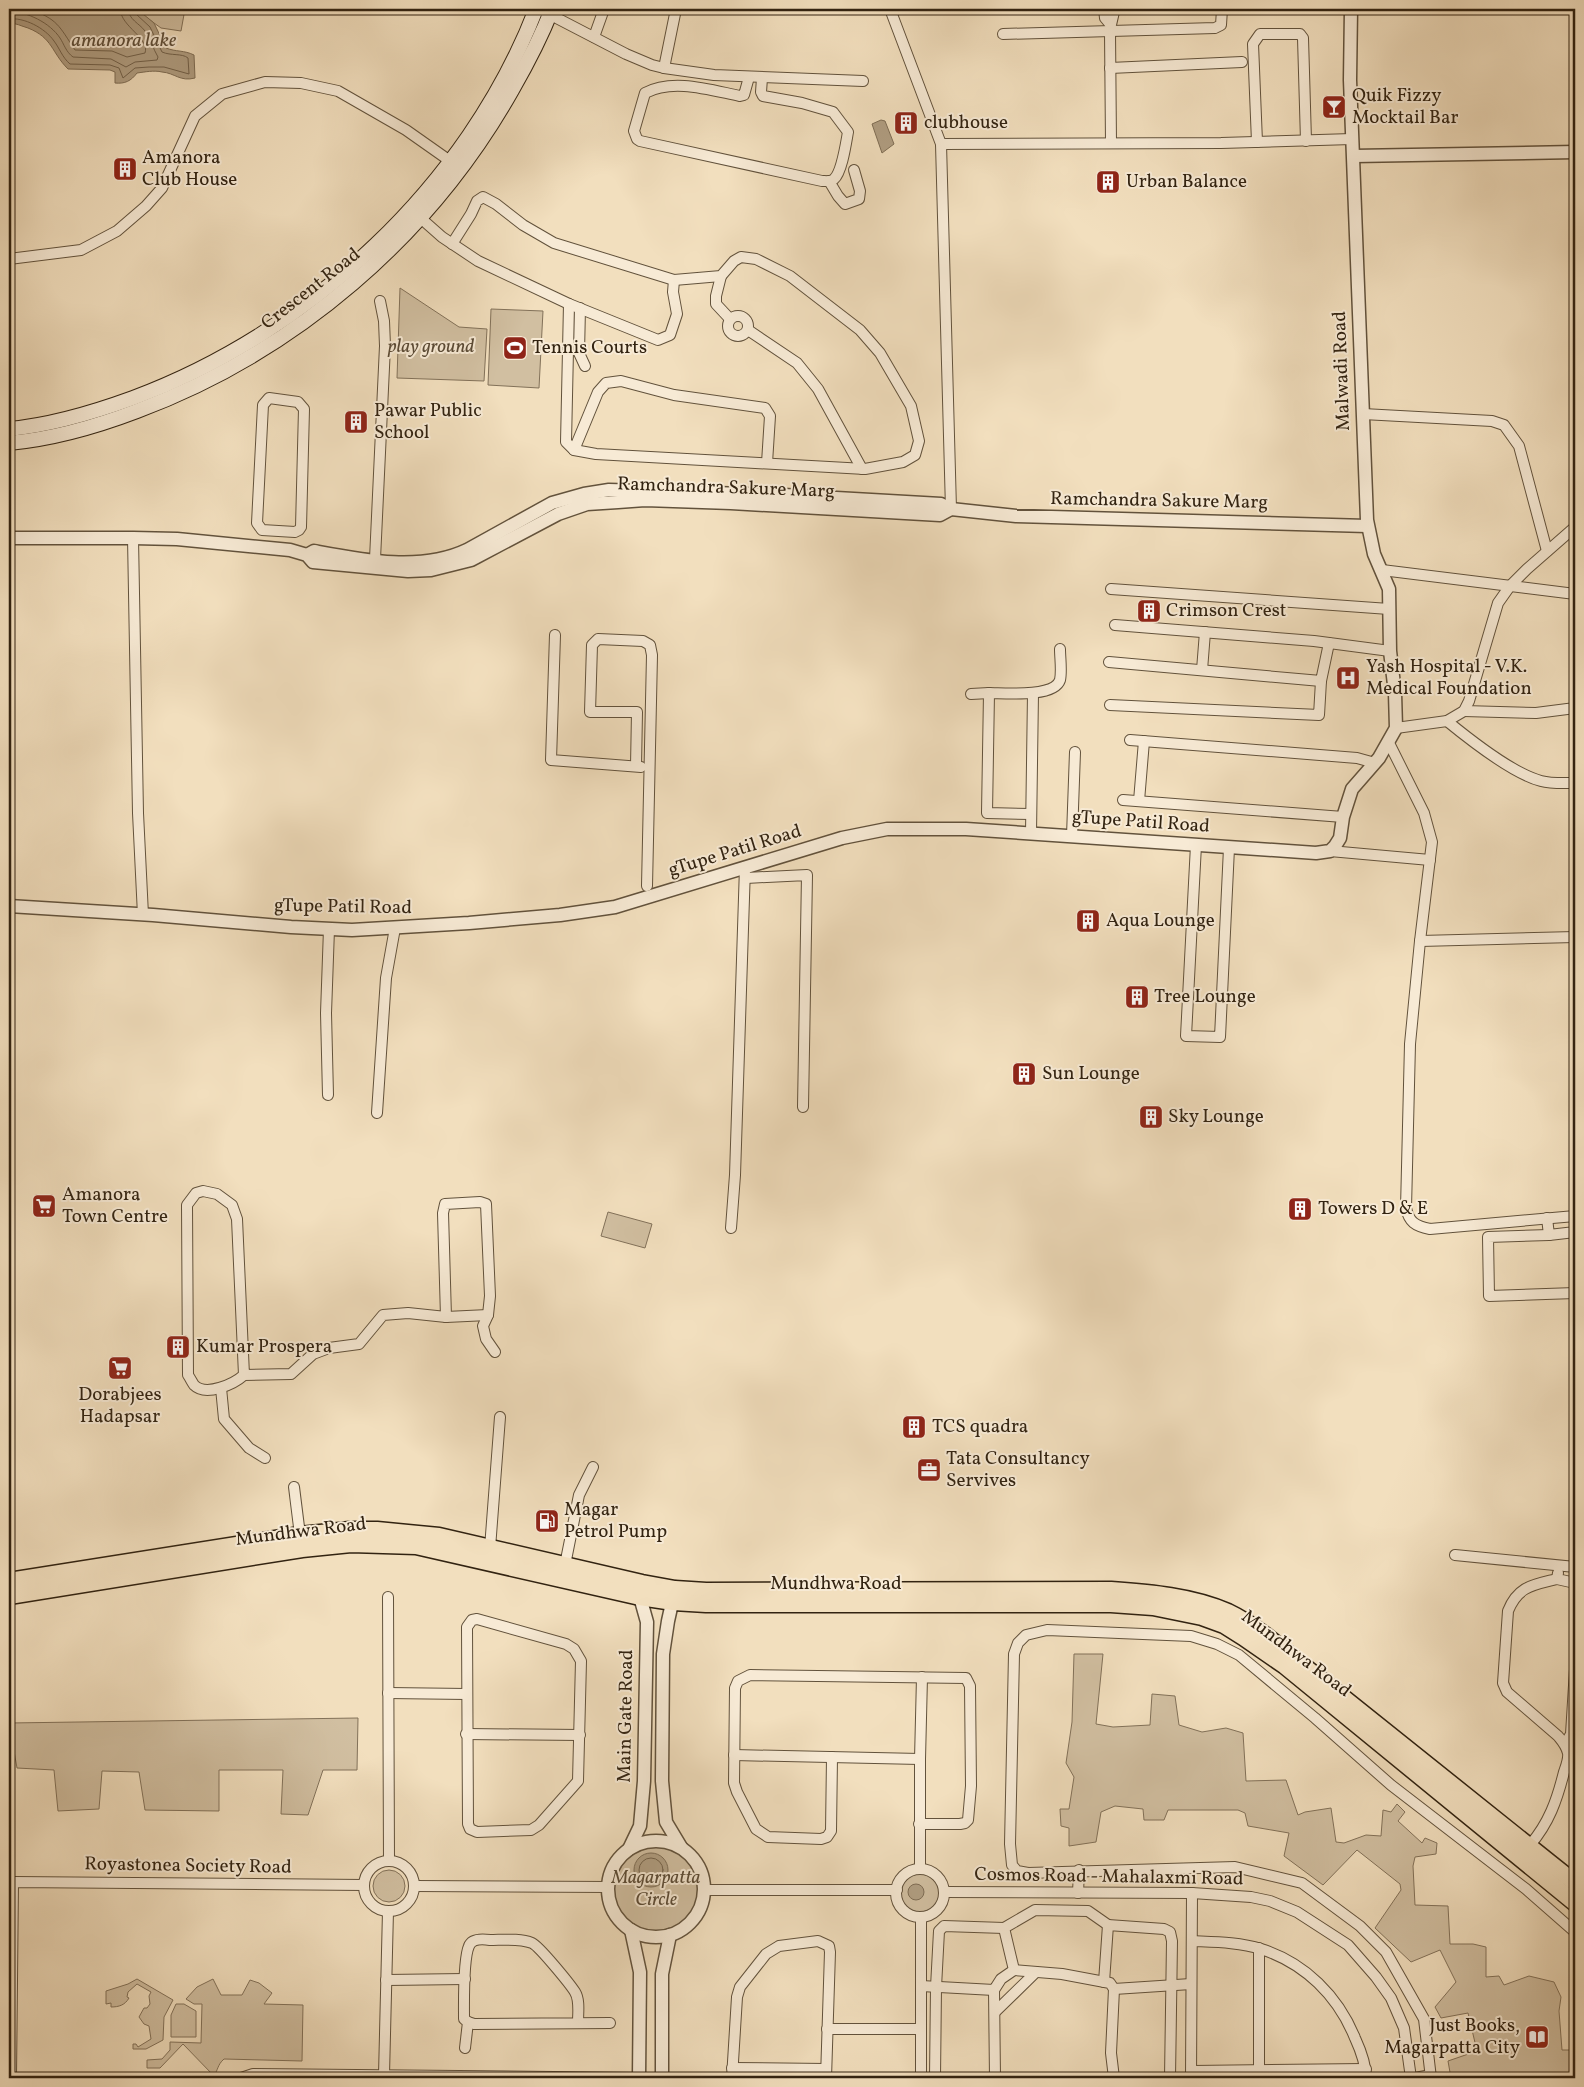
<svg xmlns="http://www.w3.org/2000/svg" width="1584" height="2087" viewBox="0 0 1584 2087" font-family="Vollkorn,serif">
<rect width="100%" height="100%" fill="#f2dfbe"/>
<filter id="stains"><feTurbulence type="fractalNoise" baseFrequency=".004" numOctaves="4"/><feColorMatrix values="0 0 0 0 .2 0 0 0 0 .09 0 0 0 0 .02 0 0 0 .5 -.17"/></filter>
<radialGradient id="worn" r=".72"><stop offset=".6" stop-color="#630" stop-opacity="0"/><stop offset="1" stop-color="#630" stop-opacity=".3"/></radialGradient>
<g fill="#d1bfa1" stroke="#827159">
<path d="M130 9H185L181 31 161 28 143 15Z"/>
<path d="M400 288 459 327 487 329 484 381 397 378Z"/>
<path d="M491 309 543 311 539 388 488 385Z"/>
<path d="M608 1212 652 1224 645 1248 601 1236Z"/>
<path d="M1074 1654H1103L1096 1724 1113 1727 1150 1725 1152 1694 1175 1696 1179 1725 1202 1732 1226 1728 1243 1733 1246 1781 1286 1780 1298 1815 1305 1812 1331 1808 1336 1842 1344 1843 1366 1835 1381 1836 1383 1810 1391 1812 1397 1804 1405 1812 1398 1821 1422 1843 1425 1838 1437 1843 1436 1854 1415 1857 1413 1866 1415 1905 1448 1906 1450 1944H1473L1486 1947V1977L1499 1976 1504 1985 1529 1976 1554 1982 1561 1997 1559 2011 1562 2050H1571L1575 2078H1451L1448 2061 1477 2051 1468 2013 1441 2018 1435 2007 1456 1982 1440 1950 1411 1962 1375 1928 1401 1890 1400 1884 1357 1850 1323 1885 1284 1856 1289 1833 1248 1826 1245 1813 1238 1810H1168L1164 1820H1144L1143 1809 1115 1806 1101 1812 1096 1842 1069 1846V1828L1061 1826 1060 1809H1069L1074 1777 1066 1763 1072 1722Z"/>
<path d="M358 1718 357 1770H323L308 1815 281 1814 283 1770H219V1811L145 1810 139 1772 102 1771 99 1809 58 1811 54 1770 17 1768 9 1723Z"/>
<circle cx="656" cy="1889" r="42"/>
<circle cx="389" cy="1886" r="16"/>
<circle cx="920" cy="1893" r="19"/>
<path d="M137 1979 173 2000 164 2017 163 2040 146 2049H133V2044H136L138 2047 151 2039 149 2026 144 2024 139 2017 144 2008H147L150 2004 149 1996 151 1992 137 1984 128 1992 127 1997 129 1998C125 2005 119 2007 111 2007V2003L106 2004V1991L128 1984Z"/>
<path d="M213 1979 221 1995H242L250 1980 259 1983 272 1993 264 2004 303 2005 302 2061 224 2059C217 2065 218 2071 214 2075L216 2078H211L213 2075 183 2044 160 2068H147V2060L162 2059 170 2050V2042L201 2043 202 2004H194L186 1999 197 1987Z"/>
<path d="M176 2004H184L196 2011V2037H171V2015Z"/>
</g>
<g fill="#b19f83" stroke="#7e6d55">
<path d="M9 9H137L154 23 166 48C176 52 184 50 194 55L195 78C180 82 175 73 162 72 154 70 145 72 137 73 131 81 125 84 115 83V72L110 70 68 69C51 52 53 38 28 28 21 26 16 23 9 23Z"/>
<path d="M881 120 885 121 894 144 882 153 872 124Z"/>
<circle cx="651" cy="1870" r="17"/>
<circle cx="916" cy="1892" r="8"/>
</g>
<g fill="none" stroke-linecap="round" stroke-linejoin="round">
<g stroke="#72614a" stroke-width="1">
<path d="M29 9C58 19 59 26 75 50L112 51 127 57 145 53C150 38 121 27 120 9"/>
<path d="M9 12C27 11 50 23 60 38 64 44 66 52 73 57L111 59 126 67 135 62 157 60 158 57C153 49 151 39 145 31 139 23 129 20 128 9"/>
<path d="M9 19C24 17 45 28 54 41 60 49 62 57 70 64L110 65 119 68 123 78 135 68 149 67H164L189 74 188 58C182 53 171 56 162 52L150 27 136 14 134 9"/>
<circle cx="651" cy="1870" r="12"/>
</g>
<defs>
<g id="minor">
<path d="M890 9 941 144 951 509"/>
<path d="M1104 9 1105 18 1110 24"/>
<path d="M545 12 626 54 652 65 664 68 714 75 863 81"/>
<path d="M1003 34 1215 28 1221 25 1222 9"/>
<path d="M594 37 604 9"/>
<path d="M664 68 676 9"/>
<path d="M1110 68 1242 62"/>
<path d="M749 77 744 95 740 96C710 90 673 78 645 93L634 131 637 139 640 141 822 181C826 181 831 182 834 179 842 172 846 143 848 132L833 112 802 103 763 96 761 92 762 78"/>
<path d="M1257 142 1253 44 1260 34H1300L1303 38 1306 141"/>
<path d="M1111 143 1110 32C1110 23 1114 18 1114 9"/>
<path d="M941 144 1221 143 1352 139"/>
<path d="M829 181 838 196 845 204 859 199 860 191 854 170"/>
<path d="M416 214 442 237 478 261 569 304 658 340 670 335 677 314 673 292 674 280"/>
<path d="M452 244 471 214 477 201 483 197 496 204 523 225 554 243 674 280 721 276 734 261 741 257 756 259 790 276 860 330 880 353 911 406 919 441 915 455 903 462 865 469 596 454 574 450 566 442 569 304"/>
<path d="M9 259 81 250 117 231 146 206 162 188 195 116 222 94 265 82 301 83 338 91 406 130 450 161"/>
<path d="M721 276 716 296V304L730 319"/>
<path d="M580 308 579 353 585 366"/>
<circle cx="738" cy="326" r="10"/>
<path d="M748 330 797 363 818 389 862 469"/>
<path d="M269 398 298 402 304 409 301 527 299 530 295 532 262 530 257 523 263 405Z"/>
<path d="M1363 414 1492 421 1504 425 1519 446 1547 551"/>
<path d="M574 450 598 392 606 383 621 381 674 395 765 408 770 416 767 463"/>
<path d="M133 538 138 813 143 915"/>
<path d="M375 559 385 346 384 321 380 301"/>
<path d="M1382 570 1575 594"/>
<path d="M1111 589 1389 609"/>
<path d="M1115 625 1314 641 1390 651"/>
<path d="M555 635 551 760 641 767"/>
<path d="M1109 662 1321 681 1329 643"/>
<path d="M1202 670 1205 632"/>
<path d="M971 694 989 693"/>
<path d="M1110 705 1319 715 1321 681"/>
<path d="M1464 711 1536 713 1575 708"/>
<path d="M1447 721C1469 739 1514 774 1541 781 1552 784 1564 783 1575 783"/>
<path d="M1396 728 1447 721 1464 711 1469 701 1498 603 1510 586 1527 569 1575 527"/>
<path d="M1130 740 1357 758 1375 763"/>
<path d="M1389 743 1424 813 1432 842 1420 941 1410 1044 1406 1208C1409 1222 1415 1226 1430 1229L1575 1216"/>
<path d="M636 766 637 712H590L592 645 598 639 643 641 650 645 652 655 647 886"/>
<path d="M1123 800 1343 817"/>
<path d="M1139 801 1144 741"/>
<path d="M1031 814 987 813 989 693C1004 693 1054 698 1060 680 1062 671 1060 658 1060 649"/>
<path d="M1031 833 1033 693"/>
<path d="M1072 836 1075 752"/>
<path d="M1196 845 1186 1036 1220 1037 1229 848"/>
<path d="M1330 851 1430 860"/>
<path d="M746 878 807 875 803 1107"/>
<path d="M1420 941 1575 937"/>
<path d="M328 1095 326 1013 329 929"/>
<path d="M377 1113 386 978 395 928"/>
<path d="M1547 1218 1549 1235 1575 1232"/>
<path d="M731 1228 735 1175 745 867"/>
<path d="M1549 1235 1488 1237 1489 1296 1575 1293"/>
<path d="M446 1317 488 1315"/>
<path d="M244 1375C234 1384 206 1397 194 1385 192 1382 190 1378 188 1375L187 1205 196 1193 203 1191 217 1194 232 1205 237 1219 244 1375 291 1374 313 1354 329 1348 359 1344 383 1315 408 1313 446 1317 443 1213 445 1204 480 1202 486 1204 490 1296 488 1315 483 1326 486 1339 495 1352"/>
<path d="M221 1388 224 1419 249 1448 265 1458"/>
<path d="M294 1487 300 1535"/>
<path d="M490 1548 500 1417"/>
<path d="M1455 1555 1575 1567"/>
<path d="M565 1565 579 1495 593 1467"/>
<path d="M1558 1573 1557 1579 1575 1583"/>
<path d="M388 1597 389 1861"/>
<path d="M477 1619 566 1644 574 1649 581 1661 578 1781 539 1825 531 1830 477 1832 470 1829 468 1824 467 1627 472 1620Z"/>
<path d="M388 1693 467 1694"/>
<path d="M466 1734 580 1735"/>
<path d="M1565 1744 1571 1734 1575 1669"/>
<path d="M734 1755 920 1759"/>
<path d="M832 1757 831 1831 827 1837 821 1839 768 1837 756 1829 737 1792 734 1783 735 1688 738 1681 750 1675 966 1678 970 1686 971 1786 968 1820 965 1823 960 1824H919"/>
<path d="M1530 1845C1549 1823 1557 1800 1564 1772 1566 1766 1569 1759 1568 1753 1566 1745 1563 1742 1558 1736L1507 1692 1503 1683 1508 1611C1518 1586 1533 1585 1557 1579"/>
<circle cx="389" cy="1886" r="25"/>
<path d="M920 1869V1759L922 1677"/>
<circle cx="920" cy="1893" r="24"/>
<path d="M414 1886 608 1887"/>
<path d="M703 1890H897"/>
<path d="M944 1892 1192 1893 1251 1897 1270 1901 1297 1912 1348 1945 1376 1977 1391 1998 1404 2028 1411 2078"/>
<path d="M1078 1893 1079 1870"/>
<path d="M921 1917V2078"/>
<path d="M1192 1941C1214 1942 1239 1942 1261 1949 1305 1963 1338 1996 1355 2038 1361 2051 1366 2064 1366 2078"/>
<path d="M1014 1970 1062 1974 1110 1983 1114 1989 1111 2053 1114 2078"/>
<path d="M386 1980 465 1979"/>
<path d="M1104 1982 1108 1925 1164 1929 1170 1932 1172 1941 1170 2078"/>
<path d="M921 1986 994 1990 1001 1979 1014 1970 1004 1928 1035 1910 1088 1911 1108 1925"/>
<path d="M1114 1989 1191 1984"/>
<path d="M994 1990 995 2078"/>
<path d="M995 2012 1036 1972"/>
<path d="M578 2022C578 2013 580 2000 575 1992 570 1984 539 1946 532 1943 520 1938 502 1940 490 1940 483 1939 472 1938 469 1946 463 1959 464 2003 464 2019L468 2022 474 2024 610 2023"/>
<path d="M827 2029H921"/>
<path d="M465 2048 468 2022"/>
<path d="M732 2068 826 2069"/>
<path d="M1259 2070V1948"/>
<path d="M1192 2071 1366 2069"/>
<path d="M384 2075 388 1911"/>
<path d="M11 2078 13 1882 364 1885"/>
<path d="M241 2078 253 2074 646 2078"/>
<path d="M732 2078 737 1997 740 1987 766 1954 779 1946 818 1941 829 1946 830 1952 826 2078"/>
<path d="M935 2078 936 1987 939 1931 944 1926 1004 1928"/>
<path d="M1191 2078 1192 1893"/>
<path d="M1415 2078 1431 2075"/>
<path d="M1431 2078 1424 2019 1386 1952 1360 1926 1302 1883 1235 1867 1028 1873 1017 1871 1012 1865 1010 1844 1014 1654 1018 1643 1026 1635 1047 1630 1191 1636 1217 1644 1239 1655 1315 1718 1391 1785 1526 1889 1575 1932"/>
</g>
<g id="tertiary">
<path d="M1354 156 1575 152"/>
<path d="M9 538H133L177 539 290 550 307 555 313 562 408 571 431 570 471 560 558 514 587 504 618 502 645 500 731 503 940 515 951 509"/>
<path d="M307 555 314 551C362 560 421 572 467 550L552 503 584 494 609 490 784 495 941 504 951 509 1016 516 1367 526"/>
<path d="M9 906 153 915 291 927 352 930 469 923 560 915 615 907 842 838 887 829H966L1316 853 1330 851 1335 846 1340 838 1343 817 1352 789 1379 758 1396 728 1395 693 1390 651 1389 589 1374 554 1367 520 1350 80 1351 9"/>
<path d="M674 1594 668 1621 663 1654 662 1781 666 1822 681 1847"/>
<circle cx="656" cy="1889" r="48"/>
<path d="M629 1849 640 1826 644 1781 647 1622 640 1597 641 1590"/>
<path d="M631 1930 640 1972 639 2078"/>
<path d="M662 2078V1974L670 1935"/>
</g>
<g id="secondary">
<path d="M9 429C52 425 92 413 133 398 310 332 468 186 536 9"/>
<path d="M9 443C53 439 95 427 137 411 295 352 429 237 512 90 527 64 541 37 552 9"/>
</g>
<g id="trunk">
<path d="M9 1581 300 1535 350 1530H377L439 1536 642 1583 675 1589 706 1591 1111 1590C1151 1593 1191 1596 1228 1612 1243 1619 1257 1629 1270 1639L1575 1883"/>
<path d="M9 1596 302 1549 351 1544 416 1546 640 1597 673 1602 706 1604H1111L1153 1607 1202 1617 1224 1625 1243 1637 1285 1666 1575 1903"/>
</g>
</defs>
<use href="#minor" stroke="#62523c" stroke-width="12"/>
<use href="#tertiary" stroke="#62523c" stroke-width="15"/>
<use href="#secondary" stroke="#322311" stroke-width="16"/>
<use href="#trunk" stroke="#322311" stroke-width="19"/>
<use href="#minor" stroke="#f7ead5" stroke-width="10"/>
<use href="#tertiary" stroke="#f7ead5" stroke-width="12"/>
<use href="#secondary" stroke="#f7ead5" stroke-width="14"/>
<use href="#trunk" stroke="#f2dfbe" stroke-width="16"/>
</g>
<defs>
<symbol id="bar-square" viewBox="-11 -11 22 22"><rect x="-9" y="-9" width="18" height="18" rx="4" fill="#8f2418" stroke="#f7ead5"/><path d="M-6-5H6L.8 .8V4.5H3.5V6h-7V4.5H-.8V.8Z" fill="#fff"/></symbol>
<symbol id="building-square" viewBox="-11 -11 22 22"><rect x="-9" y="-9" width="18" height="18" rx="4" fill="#8f2418" stroke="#f7ead5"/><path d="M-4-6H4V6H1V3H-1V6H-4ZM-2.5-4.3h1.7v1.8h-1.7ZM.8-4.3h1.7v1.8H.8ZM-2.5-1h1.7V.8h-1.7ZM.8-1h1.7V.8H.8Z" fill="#fff"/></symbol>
<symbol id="stadium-square" viewBox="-11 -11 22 22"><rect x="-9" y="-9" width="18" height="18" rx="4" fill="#8f2418" stroke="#f7ead5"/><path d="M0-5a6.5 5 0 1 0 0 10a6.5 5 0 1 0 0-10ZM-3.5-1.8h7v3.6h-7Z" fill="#fff"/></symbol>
<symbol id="hospital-square" viewBox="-11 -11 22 22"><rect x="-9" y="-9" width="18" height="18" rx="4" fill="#8f2418" stroke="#f7ead5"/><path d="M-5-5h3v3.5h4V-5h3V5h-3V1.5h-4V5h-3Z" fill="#fff"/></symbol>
<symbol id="supermarket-square" viewBox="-11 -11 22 22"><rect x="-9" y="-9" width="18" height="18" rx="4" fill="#8f2418" stroke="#f7ead5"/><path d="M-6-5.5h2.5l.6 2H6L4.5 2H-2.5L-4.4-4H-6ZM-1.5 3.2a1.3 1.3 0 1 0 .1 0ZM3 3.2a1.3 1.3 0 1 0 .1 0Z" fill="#fff"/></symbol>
<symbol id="office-square" viewBox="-11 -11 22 22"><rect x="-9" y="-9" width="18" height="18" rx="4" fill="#8f2418" stroke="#f7ead5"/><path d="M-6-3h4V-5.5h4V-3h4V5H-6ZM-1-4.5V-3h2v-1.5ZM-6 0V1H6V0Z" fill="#fff"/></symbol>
<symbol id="fuel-square" viewBox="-11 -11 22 22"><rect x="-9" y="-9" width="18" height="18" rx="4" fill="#8f2418" stroke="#f7ead5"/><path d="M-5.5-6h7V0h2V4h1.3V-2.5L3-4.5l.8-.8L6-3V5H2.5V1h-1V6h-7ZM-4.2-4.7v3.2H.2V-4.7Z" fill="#fff"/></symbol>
<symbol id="library-square" viewBox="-11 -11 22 22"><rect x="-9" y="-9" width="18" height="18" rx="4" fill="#8f2418" stroke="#f7ead5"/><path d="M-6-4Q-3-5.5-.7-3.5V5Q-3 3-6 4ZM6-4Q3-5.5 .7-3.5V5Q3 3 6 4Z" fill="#fff"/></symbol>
</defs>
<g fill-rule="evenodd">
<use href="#bar-square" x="1320" y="93" width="28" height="28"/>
<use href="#building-square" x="892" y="109" width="28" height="28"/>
<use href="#building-square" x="111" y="155" width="28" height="28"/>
<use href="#building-square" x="1094" y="168" width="28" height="28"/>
<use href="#stadium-square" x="501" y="334" width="28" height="28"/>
<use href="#building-square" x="342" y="408" width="28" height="28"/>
<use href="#building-square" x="1135" y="597" width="28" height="28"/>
<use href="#hospital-square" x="1334" y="664" width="28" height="28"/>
<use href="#building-square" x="1074" y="907" width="28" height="28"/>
<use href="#building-square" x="1123" y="983" width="28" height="28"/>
<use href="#building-square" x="1010" y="1060" width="28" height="28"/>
<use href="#building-square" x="1137" y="1103" width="28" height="28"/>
<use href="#supermarket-square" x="30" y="1192" width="28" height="28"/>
<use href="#building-square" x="1286" y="1195" width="28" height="28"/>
<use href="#building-square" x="164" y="1333" width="28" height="28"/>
<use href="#supermarket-square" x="106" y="1354" width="28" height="28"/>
<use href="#building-square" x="900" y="1413" width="28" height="28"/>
<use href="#office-square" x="915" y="1456" width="28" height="28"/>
<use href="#fuel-square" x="533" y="1507" width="28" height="28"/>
<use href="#library-square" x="1523" y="2023" width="28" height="28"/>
</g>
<g text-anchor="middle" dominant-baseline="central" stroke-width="4" stroke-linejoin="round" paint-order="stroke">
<g font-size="19" fill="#322311" stroke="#f7ead5" text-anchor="start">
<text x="1352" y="96">Quik Fizzy<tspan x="1352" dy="22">Mocktail Bar</tspan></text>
<text x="924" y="123">clubhouse</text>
<text x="142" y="158">Amanora<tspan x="142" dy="22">Club House</tspan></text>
<text x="1126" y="182">Urban Balance</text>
<text x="532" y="348">Tennis Courts</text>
<text x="374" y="411">Pawar Public<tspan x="374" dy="22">School</tspan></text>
<text x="1166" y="611">Crimson Crest</text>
<text x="1366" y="667">Yash Hospital - V.K.<tspan x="1366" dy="22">Medical Foundation</tspan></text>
<text x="1106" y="921">Aqua Lounge</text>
<text x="1154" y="997">Tree Lounge</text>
<text x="1042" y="1074">Sun Lounge</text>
<text x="1168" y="1117">Sky Lounge</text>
<text x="62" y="1195">Amanora<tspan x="62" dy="22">Town Centre</tspan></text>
<text x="1318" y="1209">Towers D &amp; E</text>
<text x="196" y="1347">Kumar Prospera</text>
<text x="120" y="1395" text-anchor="middle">Dorabjees<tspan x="120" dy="22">Hadapsar</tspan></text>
<text x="932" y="1427">TCS quadra</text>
<text x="946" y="1459">Tata Consultancy<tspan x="946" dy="22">Servives</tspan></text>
<text x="564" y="1510">Magar<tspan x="564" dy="22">Petrol Pump</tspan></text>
<text x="1520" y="2026" text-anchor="end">Just Books,<tspan x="1520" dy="22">Magarpatta City</tspan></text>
</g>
<g font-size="19" fill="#322311" stroke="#f7ead5">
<text transform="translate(311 289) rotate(-38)">Crescent Road</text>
<text transform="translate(1342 371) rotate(-92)">Malwadi Road</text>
<text transform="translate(726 488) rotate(2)">Ramchandra Sakure Marg</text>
<text transform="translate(1159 501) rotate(1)">Ramchandra Sakure Marg</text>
<text transform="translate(1141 822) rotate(4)">gTupe Patil Road</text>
<text transform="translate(735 851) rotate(-17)">gTupe Patil Road</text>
<text transform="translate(343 907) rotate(1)">gTupe Patil Road</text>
<text transform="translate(301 1532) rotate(-7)">Mundhwa Road</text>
<text x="836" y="1584">Mundhwa Road</text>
<text transform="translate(1296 1654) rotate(37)">Mundhwa Road</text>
<text transform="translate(626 1716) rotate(-89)">Main Gate Road</text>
<text transform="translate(188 1866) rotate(1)">Royastonea Society Road</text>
<text transform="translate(1109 1877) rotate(1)">Cosmos Road - Mahalaxmi Road</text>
</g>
<g font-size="19" font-style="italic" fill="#5a4a35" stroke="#f7ead5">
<text x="431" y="347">play ground</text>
<text x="656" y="1878">Magarpatta<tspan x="656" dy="22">Circle</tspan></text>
</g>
<g font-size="20" font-style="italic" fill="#5e4e39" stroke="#f7ead5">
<text x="124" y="41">amanora lake</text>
</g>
</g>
<rect width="1584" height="2087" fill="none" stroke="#f2dfbe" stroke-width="30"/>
<rect x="10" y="10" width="1564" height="2067" fill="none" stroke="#322311" stroke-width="2.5"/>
<rect x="15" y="15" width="1554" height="2057" fill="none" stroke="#322311"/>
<rect width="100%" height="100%" filter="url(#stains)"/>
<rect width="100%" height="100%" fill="url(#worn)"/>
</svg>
